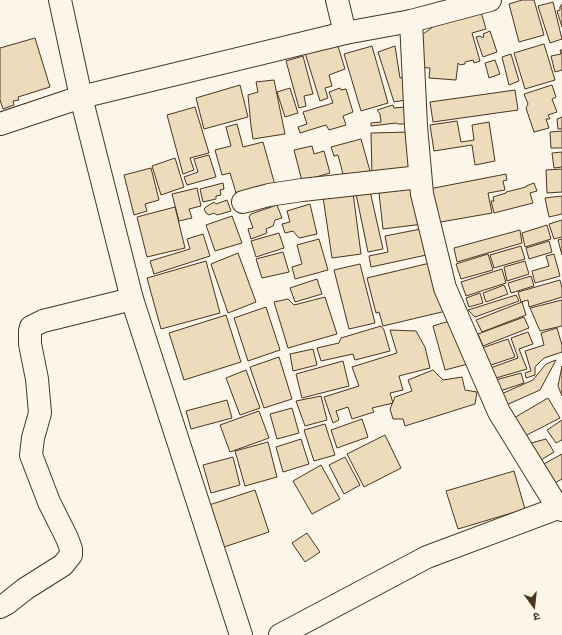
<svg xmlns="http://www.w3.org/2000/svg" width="562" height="635" viewBox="0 0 562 635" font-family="Rubik,'Noto Sans Devanagari',sans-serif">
<rect width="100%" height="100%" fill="#fbf6e9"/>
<g fill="#ecdcbc" stroke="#4a3520">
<path d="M522 0H534L544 35 519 42 509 4Z"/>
<path d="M553 2 562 39 550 43 538 6Z"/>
<path d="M562 4V27L557 11 560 10V7Z"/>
<path d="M481 12 486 29 472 33 480 61 474 63 473 60 465 62V64L460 65 458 63 456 80 429 78 430 68 418 67V38L446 17Z"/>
<path d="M490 31 497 52 483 57 476 37 480 36 481 37H484L483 34Z"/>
<path d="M35 38 50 87 18 97 19 100 13 101 14 105 3 109 0 100V48Z"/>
<path d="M337 43 345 69 329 75 332 86 325 88 328 98 320 101 305 53Z"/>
<path d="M544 44 555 80 525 89 514 53Z"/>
<path d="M372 46 388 103 361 111 344 54Z"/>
<path d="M395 46 400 78 406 77 411 99 394 102 378 52Z"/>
<path d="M560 50H562V70L555 72 551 56 561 54Z"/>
<path d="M511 54 519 81 509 85 502 57Z"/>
<path d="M303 56 313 94 304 96 306 106 299 108 286 61Z"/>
<path d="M495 60 500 74 489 78 485 63Z"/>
<path d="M274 80 285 134 253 139 251 126 248 95 258 92 256 82Z"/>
<path d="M240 85 248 117 204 129 196 98Z"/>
<path d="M552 85 556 97 552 99 557 112 548 115 550 119H546L549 128 534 132 526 108 528 104 524 94Z"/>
<path d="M290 88 298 113 285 117 277 92Z"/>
<path d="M340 88 341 90 346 89 353 112 343 116 346 125 329 130 326 125 300 133 298 127 307 124 303 112 333 103 329 92Z"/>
<path d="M515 90 518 110 433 122 430 102Z"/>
<path d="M393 105 394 108 405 107 406 124H398L396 123 371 126V123L381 122 380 114 377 110Z"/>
<path d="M195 107 209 153 190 158 194 170 183 174 167 115Z"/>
<path d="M562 117V129H558L557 119Z"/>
<path d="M457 121 461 142 474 140 472 125 489 122 495 161 475 165 472 145 434 151 430 125Z"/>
<path d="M237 124 243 147 263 142 275 185 237 196 230 173 222 175 215 150 231 146 226 127Z"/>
<path d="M562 131V148H551L550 132Z"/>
<path d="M411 132 412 175 372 176 371 133Z"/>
<path d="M361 139 370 171 344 178 338 155 334 156 331 147Z"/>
<path d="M312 146 314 154 324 151 330 173 302 181 294 150Z"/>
<path d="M562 152V167L554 168 552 153Z"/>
<path d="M209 155 216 177 187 185 184 177 198 172 194 159Z"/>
<path d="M175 158 184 187 161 195 152 166Z"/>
<path d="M151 168 159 200 145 204 147 211 134 215 124 175Z"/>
<path d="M562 169V192L547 193 546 170Z"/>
<path d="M506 174 507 180 503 181 505 190 488 193 492 213 435 223 429 189Z"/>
<path d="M223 183 224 189 220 190 221 195 216 196V199L203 202 200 189Z"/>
<path d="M534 183 537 191 530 193 533 203 494 213 491 201H494L493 197 506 193V192L526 187V186Z"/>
<path d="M197 188 201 206 189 209 192 218 179 221 172 194Z"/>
<path d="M413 188 423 224 383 229 379 193Z"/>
<path d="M370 191 383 249 368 252 356 194Z"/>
<path d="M353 193 361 254 332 258 323 197Z"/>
<path d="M562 196V214L549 217 545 198Z"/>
<path d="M227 200 231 211 217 215 214 213 209 215 206 213 204 209 206 207 214 202 216 204Z"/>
<path d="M310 204 317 234 299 238 293 231 285 233 282 224 290 222 287 211Z"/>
<path d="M277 205 282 218 275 220 273 226 266 229 267 233 251 239 248 229 253 228 249 217 251 214Z"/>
<path d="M175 207 185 248 147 257 137 217Z"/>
<path d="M232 216 242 243 215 251 206 225Z"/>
<path d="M562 220V237L554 239 549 224Z"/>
<path d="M547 225 551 239 525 247 522 233Z"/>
<path d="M426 228 431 254 371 267 369 256 388 252 385 236Z"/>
<path d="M520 230 522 243 457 262 454 248Z"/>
<path d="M279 233 284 248 256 257 251 241Z"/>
<path d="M203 234 210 256 154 274 150 261 190 249 187 239Z"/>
<path d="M319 239 328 270 295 279 292 267 302 264 297 245Z"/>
<path d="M562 239V255L558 240Z"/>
<path d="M549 241 552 252 529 259 526 248Z"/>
<path d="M521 246 525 259 494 268 490 255Z"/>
<path d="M283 252 289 272 262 278 256 259Z"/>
<path d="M238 253 256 302 228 313 211 264Z"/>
<path d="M488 254 493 270 461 279 456 264Z"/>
<path d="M554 254 560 276 535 283 532 271 549 266 546 256Z"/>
<path d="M206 261 220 313 161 329 147 278Z"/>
<path d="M525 261 529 274 507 281 504 267Z"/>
<path d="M430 263 446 311 383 326 379 312 376 313 367 278Z"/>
<path d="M360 264 375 323 349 329 334 270Z"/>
<path d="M502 269 506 283 466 296 461 282Z"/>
<path d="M531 276 534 286 511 293 508 283Z"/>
<path d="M317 279 322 294 295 302 290 288Z"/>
<path d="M560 280 562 288V297L529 307 528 300 521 302 518 292Z"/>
<path d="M504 285 508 294 486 302 483 293Z"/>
<path d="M480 293 483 303 469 307 466 298Z"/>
<path d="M516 295 519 301 475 317 468 310Z"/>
<path d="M325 297 337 334 288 348 274 302 288 299 294 305Z"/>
<path d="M562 300V326L540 331 530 308Z"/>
<path d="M522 302 526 315 482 332 476 320Z"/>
<path d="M266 307 280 350 248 361 234 318Z"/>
<path d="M226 315 241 362 184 380 169 333Z"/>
<path d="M524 317 529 328 483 346 478 334Z"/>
<path d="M456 319 468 364 445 370 433 326Z"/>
<path d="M381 326 384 330 390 351 355 360 353 354 321 361 317 348 339 343 341 338Z"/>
<path d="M557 328 562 345V352L544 358 535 367V375L526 378 525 373 531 371 525 351 544 345 541 333Z"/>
<path d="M390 330 416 331 425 347 430 368 399 376 403 390 390 393 393 403 372 408 374 412 352 419 348 407 336 411 339 420 333 423 324 397 359 386 352 367 397 353Z"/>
<path d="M528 332 533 344 519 349 527 369 489 380 485 370 518 358 511 338Z"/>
<path d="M508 339 515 357 485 367 479 349Z"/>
<path d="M313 349 317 365 293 371 290 354Z"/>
<path d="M279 357 292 399 264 408 250 367Z"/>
<path d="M556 360 540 390 504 406 499 395 533 380 546 364Z"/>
<path d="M343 361 349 386 302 398 296 374Z"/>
<path d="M562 366V396L558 386Z"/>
<path d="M246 370 260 408 240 415 226 378Z"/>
<path d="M433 370 443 380 462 377 465 390 477 392 475 404 405 426 403 419H393L390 409 395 397 412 391 408 380Z"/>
<path d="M521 373 524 383 494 393 492 381Z"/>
<path d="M321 396 327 420 305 426 296 401Z"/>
<path d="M548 398 560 418 519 439 507 422Z"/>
<path d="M227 400 232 418 191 429 186 411Z"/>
<path d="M292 408 299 433 277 439 270 414Z"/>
<path d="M259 411 269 438 230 452 220 425Z"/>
<path d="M362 419 368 437 337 448 331 430Z"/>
<path d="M562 420V440L556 443 547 430Z"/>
<path d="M325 424 335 455 314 461 304 430Z"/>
<path d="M385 435 401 468 364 487 347 454Z"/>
<path d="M301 439 309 464 283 472 276 447Z"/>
<path d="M546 439 554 452 536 463 524 445Z"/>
<path d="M268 442 277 477 245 486 235 451Z"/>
<path d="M562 454V479L553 484 542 465Z"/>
<path d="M233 457 240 485 211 493 203 465Z"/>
<path d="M345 457 360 485 344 494 329 465Z"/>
<path d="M321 465 340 499 312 514 293 481Z"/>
<path d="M514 471 525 509 458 529 446 491Z"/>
<path d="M255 490 269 532 221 548 206 506Z"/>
<path d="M307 533 320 552 305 562 292 543Z"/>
</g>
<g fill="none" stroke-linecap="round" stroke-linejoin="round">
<defs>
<g id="minor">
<path d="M60 0 81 97 132 299 241 635"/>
<path d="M337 0 345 33"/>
<path d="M411 21 416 126 422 194 445 288 499 412 558 508 562 510"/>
<path d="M0 124 81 97 345 33 411 21 490 0"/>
<path d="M243 202 269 195 302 190 420 177"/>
<path d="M0 607 6 604 25 589 63 565 71 555V549L67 538 49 502 31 455 33 438 40 413 37 379 30 344V331L31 327 43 321 132 299"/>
</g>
<path id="major" d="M280 635 427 557 558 508 562 505"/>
</defs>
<use href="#minor" stroke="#4a3520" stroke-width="24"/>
<use href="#major" stroke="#4a3520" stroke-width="24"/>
<use href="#minor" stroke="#fbf6e9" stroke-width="22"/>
<use href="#major" stroke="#fbf6e9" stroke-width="22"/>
</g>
<g transform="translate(534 607) rotate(165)" stroke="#fbf6e9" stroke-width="3" paint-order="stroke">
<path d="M0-3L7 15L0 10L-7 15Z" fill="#4a3520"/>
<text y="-6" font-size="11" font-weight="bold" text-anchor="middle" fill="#4a3520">उ</text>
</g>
</svg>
